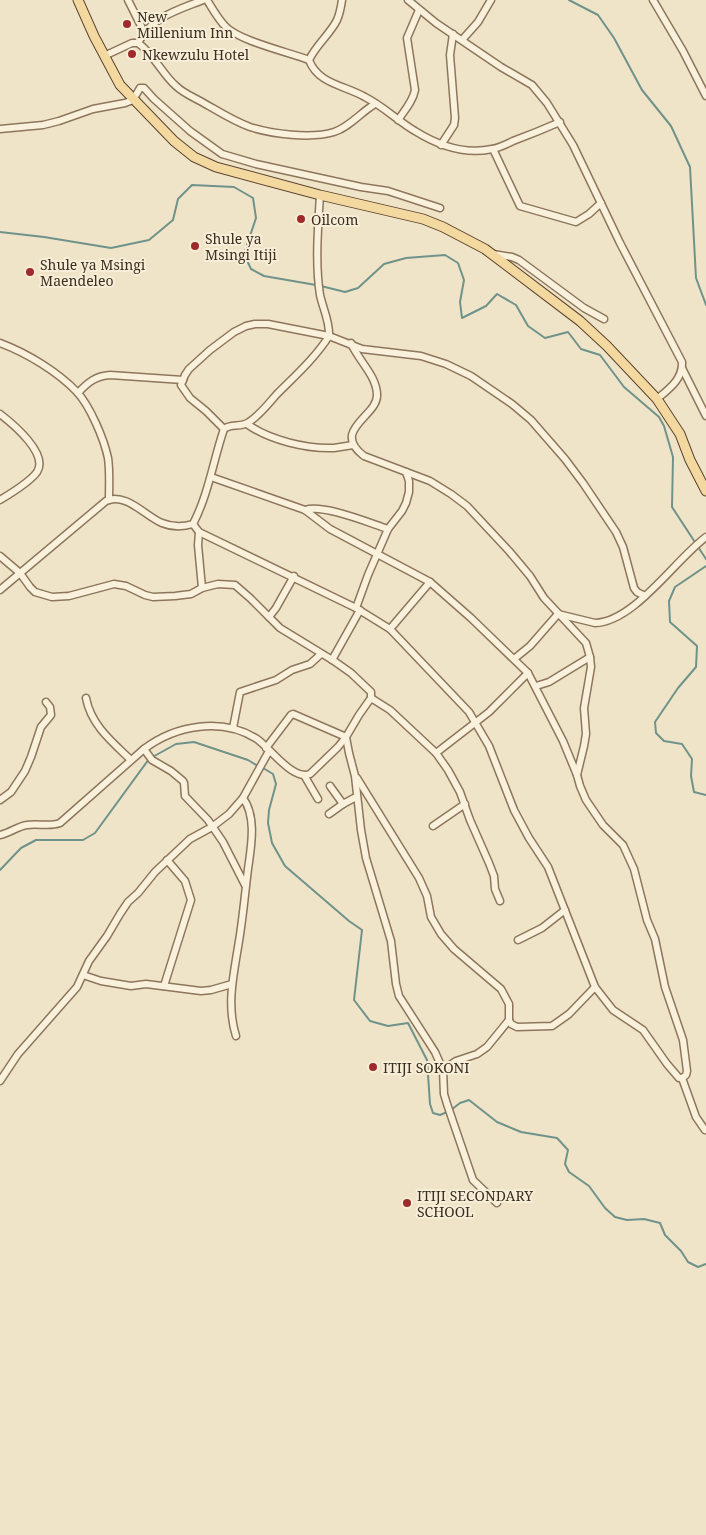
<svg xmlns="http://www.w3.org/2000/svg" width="706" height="1535" viewBox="0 0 706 1535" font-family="'Noto Serif',serif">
<rect width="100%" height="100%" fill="#f0e4c8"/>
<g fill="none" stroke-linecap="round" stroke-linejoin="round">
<g stroke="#6f938a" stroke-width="2">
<path d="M569 0 598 15 614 38 642 90 671 126 690 167 696 278 706 305"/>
<path d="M0 232 44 237 111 248 149 240 173 220 178 199 192 185 234 187 253 198 256 218 244 254 251 269 264 276 316 285"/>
<path d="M321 286 345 292 358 288 384 264 406 258 445 255 458 263 464 280 460 302 462 318 486 306 497 294 516 305 528 326 545 338 568 332 581 349 600 355 624 387 659 417 664 426 673 457 672 507 706 559"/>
<path d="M706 566 675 587 669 601 670 622 697 646 696 667 678 688 655 722 656 733 664 741 682 744 692 759 691 776 694 792 706 795"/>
<path d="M263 768 273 774 276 784 269 810 268 823 272 843 285 866 349 921 362 930 354 1000 370 1021 388 1026 408 1023 427 1060 430 1104 433 1113 440 1115 447 1112"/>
<path d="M0 870 21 848 36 840H83L95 833 149 759 176 744 194 742 248 760 258 766"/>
<path d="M451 1110 460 1103 469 1100 497 1122 521 1132 557 1138 568 1150 565 1164 569 1172 589 1186 605 1208 615 1217 627 1220 644 1219 660 1223 665 1235 681 1251 688 1262 698 1267 706 1264"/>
</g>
<defs>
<g id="minor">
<path d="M128 0 144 32"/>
<path d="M207 0C212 8 218 19 225 26 239 41 288 52 309 60"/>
<path d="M342 0C341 7 340 13 337 20 331 33 316 45 309 60 318 84 344 85 365 97 383 106 398 121 415 131 439 146 464 155 492 149 499 148 507 144 513 141 529 135 544 129 560 122"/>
<path d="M408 0 436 23 501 67 532 85 547 103 573 145 620 243 682 362C683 379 669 389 657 399"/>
<path d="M653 0 683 51 706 96"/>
<path d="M462 40 478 22 491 0"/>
<path d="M138 43C151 17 178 10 203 0"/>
<path d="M104 56 132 43H138C153 53 162 74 176 86 183 93 193 97 202 102 218 111 233 121 250 127 272 134 311 139 334 132 350 127 361 112 375 104"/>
<path d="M398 120C405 110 413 101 415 90L407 38 419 10"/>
<path d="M0 129 43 125 59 121 93 109 125 103 133 100 140 88H144L154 99 190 131 222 154 256 164 361 187 388 191 440 208"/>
<path d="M441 145 454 125 455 118 450 55 453 34"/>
<path d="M493 149 520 206 576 222 589 214 601 203"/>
<path d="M493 254 512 257 519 260 584 308 604 319"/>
<path d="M0 343C27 353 58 372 77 392 90 406 104 439 108 458 110 472 109 486 109 500"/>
<path d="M351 343C358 360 377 376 377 395 378 416 330 430 364 456L430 481 451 494 467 506 509 551 530 576 544 598 586 643 590 657 591 667 584 708 586 734 584 746 577 775"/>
<path d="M682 368 706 416"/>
<path d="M78 393C88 382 96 376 110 375L183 380"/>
<path d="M0 414C13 424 49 454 37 472 30 482 10 494 0 500"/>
<path d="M247 424C269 440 306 449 334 448 340 447 347 446 353 445"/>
<path d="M224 429 206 411 190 398 181 385 185 375 189 369 210 350 234 332 246 326 255 324H268L329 336 362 349 421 356 446 364 471 376 512 404 531 420 565 459 583 483 616 532 623 547 634 588 637 592 645 596"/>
<path d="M305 510C324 504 369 523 388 529"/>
<path d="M193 524 199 532 356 608 390 629 469 712 489 746 514 810 529 838 548 867 595 987 613 1010 643 1030 667 1064 679 1078H682L686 1075 687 1071 683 1040 665 987 655 939 647 920 634 869 623 845 603 825 586 800 580 786 577 775 563 741 528 673 471 618 430 582 330 529 305 510 211 477"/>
<path d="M199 532 198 545 202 588"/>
<path d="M0 556 20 573 30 587 35 592 52 597 69 596 114 584 126 586 145 595 153 597 175 596 191 594 202 588 218 584 235 585 250 598 280 628 334 661 351 673 371 692V698L359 715 346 737 349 753 355 776 361 830 366 858 391 941 396 984 399 996 435 1052 443 1070 444 1094 447 1104 473 1180 497 1203"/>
<path d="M0 590 106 501C126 492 145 516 162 523 172 527 183 527 193 524 209 493 213 461 224 429 231 423 241 428 249 422 260 415 268 404 277 394 294 377 316 357 329 336 330 322 323 309 320 295 315 263 318 228 320 195"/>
<path d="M356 608 368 575 388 529 402 511 406 503 409 492V481L406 472"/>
<path d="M269 617 276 608 294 576"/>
<path d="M390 629 430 582"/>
<path d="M514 659 530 646 558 614 595 623C634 622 675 560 706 537"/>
<path d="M332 660 360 610"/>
<path d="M536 686 549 682 590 657"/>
<path d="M86 698C91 725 112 742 131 760"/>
<path d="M371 698 390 710 436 753 448 770 460 792 470 820 489 863 494 876 495 889 500 901"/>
<path d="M233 728 240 692 276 680 292 670 310 664 321 654"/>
<path d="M144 749 152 760 171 771 183 781 184 783 185 796 208 820 223 842 245 885"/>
<path d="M436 753 489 712 528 673"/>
<path d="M304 775 318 799"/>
<path d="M357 778 419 878 427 896 431 917 441 934 454 949 501 989 509 1004V1020L487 1047 477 1054 456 1061 443 1070"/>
<path d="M330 786 343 804"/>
<path d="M0 800 11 792 25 771 31 757 41 727 51 715 50 707 46 702"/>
<path d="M329 814 343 804 356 797"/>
<path d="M433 826 465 804"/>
<path d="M0 835C10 833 18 826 27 825 38 823 49 827 60 823L144 749C176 725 222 717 257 739 270 748 293 781 310 774L338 747 346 737 293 714 291 715 266 748"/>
<path d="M518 940 542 928 565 910"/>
<path d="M83 975 101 981 131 986 146 984 201 991 211 990 232 984"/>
<path d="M164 986 191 900 185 881 167 860"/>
<path d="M509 1020 511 1024 517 1027 552 1026 569 1014 595 987"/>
<path d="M236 1036C226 1004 234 973 239 941 243 917 245 893 248 869 251 847 257 817 243 798"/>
<path d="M682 1078 696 1117 705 1130"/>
<path d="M0 1081 18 1054 77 987 89 961 107 936 120 914 128 902 138 893 155 872 190 839 212 827 229 814 243 798 269 751"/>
</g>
<path id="major" d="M78 0 94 36 120 85 174 141 194 157 216 167 320 195 423 219 443 227 485 249 580 321 607 346 657 399 680 434 690 460 706 491"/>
</defs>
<use href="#minor" stroke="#8d765c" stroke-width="9"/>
<use href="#major" stroke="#5b4430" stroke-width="11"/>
<use href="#minor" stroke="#faf1dc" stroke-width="6"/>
<use href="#major" stroke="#f3d9a0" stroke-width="9"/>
</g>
<g fill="#9e2a2b" stroke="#f7eed8" stroke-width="2">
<circle cx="127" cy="24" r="5"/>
<circle cx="132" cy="54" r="5"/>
<circle cx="301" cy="219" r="5"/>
<circle cx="195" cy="246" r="5"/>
<circle cx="30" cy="272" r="5"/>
<circle cx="373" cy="1067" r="5"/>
<circle cx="407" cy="1203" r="5"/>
</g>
<g text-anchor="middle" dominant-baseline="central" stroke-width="4" stroke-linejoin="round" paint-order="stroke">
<g font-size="14" fill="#3d2e20" stroke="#f7eed8" text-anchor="start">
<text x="137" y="16">New<tspan x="137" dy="16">Millenium Inn</tspan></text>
<text x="142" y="54">Nkewzulu Hotel</text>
<text x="311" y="219">Oilcom</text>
<text x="205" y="238">Shule ya<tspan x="205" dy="16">Msingi Itiji</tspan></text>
<text x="40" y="264">Shule ya Msingi<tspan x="40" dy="16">Maendeleo</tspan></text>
<text x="383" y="1067">ITIJI SOKONI</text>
<text x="417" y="1195">ITIJI SECONDARY<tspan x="417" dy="16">SCHOOL</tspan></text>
</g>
</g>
</svg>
